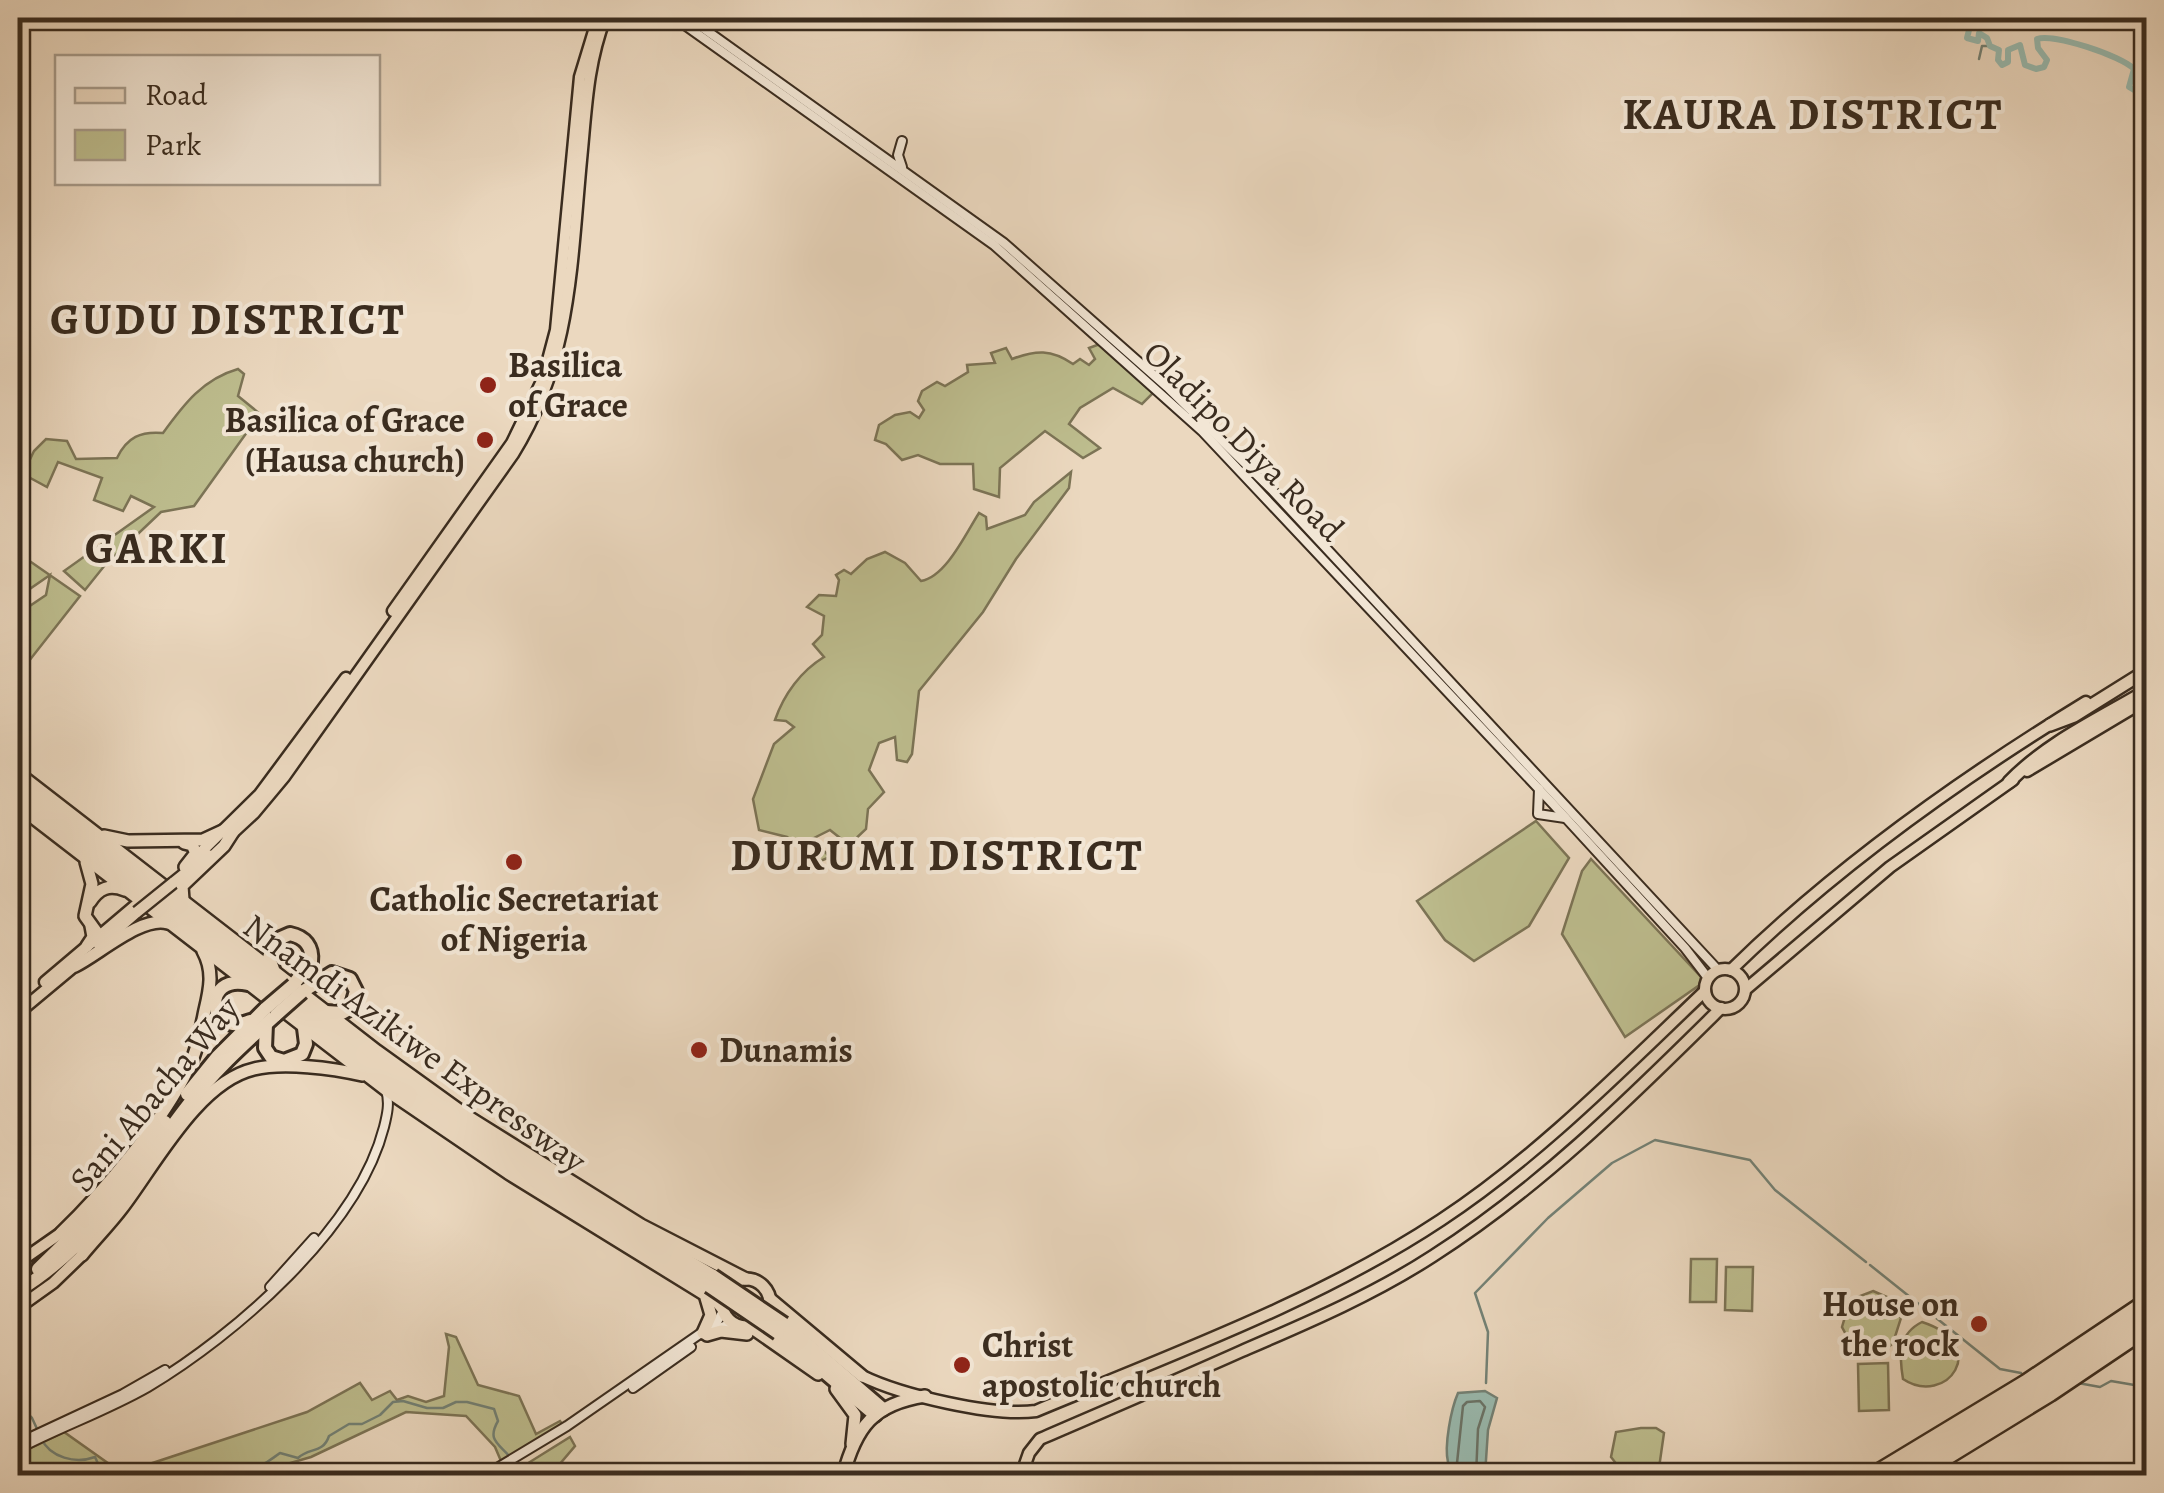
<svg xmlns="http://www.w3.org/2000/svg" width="2164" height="1493" viewBox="0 0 2164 1493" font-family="Alegreya,serif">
<rect width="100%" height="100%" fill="#ebd8bf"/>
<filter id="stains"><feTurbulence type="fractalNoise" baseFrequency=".002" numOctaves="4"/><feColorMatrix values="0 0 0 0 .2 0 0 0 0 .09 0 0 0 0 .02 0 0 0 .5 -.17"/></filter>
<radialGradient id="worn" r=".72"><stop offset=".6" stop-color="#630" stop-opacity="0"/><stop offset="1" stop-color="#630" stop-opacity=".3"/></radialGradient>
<g fill="#bdbd8e" stroke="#7c7456" stroke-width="2.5">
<path d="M1100 344 1153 393 1142 404 1113 388 1080 408 1069 424 1100 448 1083 458 1045 431 1000 468 999 497 974 489 973 464H940L918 455 902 460 886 444 875 440 879 425 895 415 910 412 919 418 924 410 918 401 922 391 937 382 945 386 968 372 967 365 995 363 991 353 1006 348 1012 359C1036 350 1051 349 1073 364L1080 359 1089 365 1095 359 1089 348Z"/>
<path d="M238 369 244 374 238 396 260 414 194 506 161 512 105 565 85 590 64 571 154 507 131 496 123 511 94 500 102 478 58 462 47 487 23 474 34 451 46 439 67 441 76 459 117 458C127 437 141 431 163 433 184 404 203 379 238 369Z"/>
<path d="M1071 472 1069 488 1016 559 983 612 919 691 912 754 907 762 897 760 895 737 879 743 869 770 884 792 868 809 866 829 849 845 830 830 812 839 830 857 818 862 787 837 759 830 753 799 774 744 794 727 786 721 775 720C784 694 801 671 824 657L813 644 822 635 824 616 807 607 819 595 836 596 839 580 836 575 844 570 851 574 867 559 885 552 905 563 921 581C946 577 966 533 979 513L986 517 987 529 1025 515 1034 502Z"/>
<path d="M18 553 80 596 18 675V614L46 595 50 575 18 597Z"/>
<path d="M1536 821 1569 858 1529 926 1474 961 1445 940 1417 901Z"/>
<path d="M1591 859 1701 977V984L1625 1037 1562 934 1582 871Z"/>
<path d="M1691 1259H1717L1716 1302H1690Z"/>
<path d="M1726 1267H1753L1752 1311 1725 1310Z"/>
<path d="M1873 1291 1887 1297 1901 1318 1893 1343 1880 1355 1850 1342 1842 1327 1850 1300Z"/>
<path d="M1922 1322C1993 1345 1946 1408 1903 1379 1899 1355 1898 1334 1922 1322Z"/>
<path d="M446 1334 456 1337 478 1385 519 1396 536 1434 560 1421 563 1425 501 1461 495 1447 466 1416 406 1412 311 1457 249 1475 34 1476 18 1464V1454L64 1432 122 1473 307 1412 360 1383 372 1400 390 1391 397 1400 408 1396 426 1402 444 1396 449 1347Z"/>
<path d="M1888 1363 1889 1410 1859 1411 1858 1364Z"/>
<path d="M1641 1428H1656L1664 1433 1658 1475H1625L1611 1457 1616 1432Z"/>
<path d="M570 1437 575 1446 559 1465 555 1475H509Z"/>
</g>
<path fill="#99baaf" stroke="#738175" stroke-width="2.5" d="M1485 1391 1497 1398 1488 1430 1485 1475H1440L1448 1462C1444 1446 1451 1409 1458 1393Z"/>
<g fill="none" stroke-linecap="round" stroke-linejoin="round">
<path stroke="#6a7367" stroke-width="2.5" d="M1453 1476 1457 1463 1463 1406 1467 1402 1480 1401 1485 1407 1478 1429 1476 1476"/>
<g stroke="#738175" stroke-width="2.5">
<path d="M1979 59 1982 46H1990"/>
<path d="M1870 1265 2000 1369 2021 1373"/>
<path d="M1486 1383 1488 1332 1475 1293 1548 1218 1612 1163 1655 1140 1750 1160 1775 1190 1866 1262"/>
<path d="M2078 1383 2100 1387 2111 1381 2146 1387"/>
<path d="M18 1411 22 1408 32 1418 38 1431"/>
<path d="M41 1438C50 1458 76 1464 95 1457L100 1468 112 1476"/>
<path d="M513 1464 518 1476"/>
<path d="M237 1476C253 1471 267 1463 280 1453L298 1458C309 1447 323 1454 329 1436L349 1424H362L380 1415 393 1402 403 1401 427 1408H443L456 1402H467L494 1409 498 1421C487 1440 498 1443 510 1457"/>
</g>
<path stroke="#99baaf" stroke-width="6" d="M1972 18 1967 38 1978 41 1979 33 1987 38 1990 46 1999 50 1998 60 2002 65 2008 62V50L2020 45 2025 65 2036 69 2044 67 2047 60 2038 48 2037 39C2053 33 2122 56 2134 69L2129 87 2146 97"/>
<defs>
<g id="secondary">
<path d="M675 18 994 245 1202 431 1553 804 1685 948 1708 978"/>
<path d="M689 18 1004 243 1167 387 1273 491 1718 970"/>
<path d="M902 167 898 155 902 141"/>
<path d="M1539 789 1538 814 1565 818"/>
<path d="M270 1287 314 1238"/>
<path d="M714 1330 732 1323"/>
<path d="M633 1388 691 1347"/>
<path d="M18 1443 123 1394 165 1370"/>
<path d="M18 1449C60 1427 106 1411 148 1387 235 1335 358 1229 384 1127 387 1115 390 1103 386 1090"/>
<path d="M484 1476 567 1426 717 1322 723 1311"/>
</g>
<g id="primary">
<path d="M393 611 512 443 543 379 556 330 580 77 598 18"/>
<path d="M2027 771 2146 700"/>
<path d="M228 837 254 813 284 777 513 454C571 361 571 266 581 160 586 110 587 65 605 18"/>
<path d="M197 856 260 794 346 678"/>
<path d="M173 883 208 855"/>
<path d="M99 945 137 912"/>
<circle cx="1725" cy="989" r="20"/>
<path d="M1731 970C1837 866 1960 779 2086 702"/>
<path d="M45 982 136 905"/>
<path d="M1746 989 1890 867 2013 780"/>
<path d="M18 1013 78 963"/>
<path d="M18 1263 61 1233"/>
<path d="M18 1308 53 1283 82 1255"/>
<path d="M862 1376C901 1395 993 1417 1036 1411 1170 1355 1319 1301 1441 1220 1538 1156 1621 1071 1705 991"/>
<path d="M1021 1476 1029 1453 1040 1439C1107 1410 1175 1381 1242 1351 1307 1323 1373 1295 1433 1256 1541 1187 1630 1098 1721 1008"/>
</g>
<g id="trunk">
<path d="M2050 725 2074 716 2146 671"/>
<path d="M18 773 377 1051 470 1118 641 1225 746 1279"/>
<path d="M2009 782C2048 742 2099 719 2146 691"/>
<path d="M18 806 386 1090 508 1173 717 1302 723 1309"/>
<path d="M104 836 128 841 203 840 229 828"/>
<path d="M184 843 192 845 196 853 185 867"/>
<path d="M86 862 92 884 85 916 103 941"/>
<path d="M183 900 182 886 224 846 233 832"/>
<path d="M90 902C99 888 109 884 125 890"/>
<path d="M87 946 93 937 91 926"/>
<path d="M75 966C98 955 142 915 168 923"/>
<path d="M61 1233C102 1194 164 1120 188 1069 197 1052 201 1029 205 1010 210 989 214 971 203 951"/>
<path d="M82 1255C95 1239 110 1224 122 1208 155 1165 198 1082 254 1069 283 1062 332 1068 362 1075"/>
<circle cx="746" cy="1303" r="24"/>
<path d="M770 1299 862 1376"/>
<path d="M746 1327 755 1330 818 1374"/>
<path d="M703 1333 711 1315 706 1298"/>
<path d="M707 1335 721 1331 747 1334"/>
<path d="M836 1389 855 1415 852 1444"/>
<path d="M843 1476C856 1427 873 1404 925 1396"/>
<path d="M1868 1476 2025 1381 2146 1300"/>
<path d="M1919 1476 2051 1395 2146 1331"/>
</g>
<g id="motorway">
<path d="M18 784 416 1089 568 1191 713 1276"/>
<path d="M18 796 410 1097 553 1193 709 1286"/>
<path d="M274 972 269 958 274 941 290 934C305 937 313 947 311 962L293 985"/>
<path d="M248 984C201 973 207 1039 250 1021"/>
<path d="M302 992 332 973 350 979 356 991 351 1008 342 1013 326 1012"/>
<path d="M266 1024 265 1048 271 1057 284 1061 302 1054 306 1044 304 1028"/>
<path d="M187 1094 217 1057 266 1008"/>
<path d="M38 1269 90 1218 165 1122"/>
<path d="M18 1291C91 1247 134 1176 184 1110 210 1075 244 1044 276 1015"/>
<path d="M784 1324 883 1409"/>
<path d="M778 1333 875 1415"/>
<path d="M1885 1476 2040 1382 2146 1310"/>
<path d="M1902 1476 2057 1382 2146 1321"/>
</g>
</defs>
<use href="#secondary" stroke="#3a2c1f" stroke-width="12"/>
<use href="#primary" stroke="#3a2c1f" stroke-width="15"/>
<use href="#trunk" stroke="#3a2c1f" stroke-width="16"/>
<use href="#motorway" stroke="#3a2c1f" stroke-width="18"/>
<use href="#secondary" stroke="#f2e6d5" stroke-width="8"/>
<use href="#primary" stroke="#ebd8bf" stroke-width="10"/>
<use href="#trunk" stroke="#ebd8bf" stroke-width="11"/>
<use href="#motorway" stroke="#ebd8bf" stroke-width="12"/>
<defs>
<path id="primary-bridge" d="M137 912 173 883"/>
<g id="motorway-bridge">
<path d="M266 1008 293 985"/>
<path d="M276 1015 302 992"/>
<path d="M713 1276 784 1324"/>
<path d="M709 1286 778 1333"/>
</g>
</defs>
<use href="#primary-bridge" stroke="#3a2c1f" stroke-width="15" stroke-linecap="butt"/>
<use href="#motorway-bridge" stroke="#3a2c1f" stroke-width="18" stroke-linecap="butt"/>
<use href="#primary-bridge" stroke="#ebd8bf" stroke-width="10"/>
<use href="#motorway-bridge" stroke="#ebd8bf" stroke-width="12"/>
</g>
<g fill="#8f2418" stroke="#f2e6d5" stroke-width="4">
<circle cx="488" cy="385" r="10"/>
<circle cx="485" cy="440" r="10"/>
<circle cx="514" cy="862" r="10"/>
<circle cx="699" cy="1050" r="10"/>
<circle cx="1979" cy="1324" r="10"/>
<circle cx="962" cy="1365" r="10"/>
</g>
<g text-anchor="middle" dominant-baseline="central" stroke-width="8" stroke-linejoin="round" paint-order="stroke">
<g font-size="35" font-weight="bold" fill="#3a2c1f" stroke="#f2e6d5" text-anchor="start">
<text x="508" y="365">Basilica<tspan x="508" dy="40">of Grace</tspan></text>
<text x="465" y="420" text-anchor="end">Basilica of Grace<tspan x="465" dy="40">(Hausa church)</tspan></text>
<text x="514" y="899" text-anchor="middle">Catholic Secretariat<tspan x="514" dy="40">of Nigeria</tspan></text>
<text x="719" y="1050">Dunamis</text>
<text x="1959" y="1304" text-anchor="end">House on<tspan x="1959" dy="40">the rock</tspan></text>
<text x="982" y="1345">Christ<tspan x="982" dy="40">apostolic church</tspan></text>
</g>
<g font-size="35" fill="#3a2c1f" stroke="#f2e6d5">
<text transform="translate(1244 441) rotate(45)">Oladipo Diya Road</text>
<text transform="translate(415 1043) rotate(36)">Nnamdi Azikiwe Expressway</text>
<text transform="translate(154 1094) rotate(-50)">Sani Abacha Way</text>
</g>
<g font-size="45" font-weight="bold" letter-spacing="2.5" fill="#3a2c1f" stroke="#f2e6d5">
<text x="1813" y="114">KAURA DISTRICT</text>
<text x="228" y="319">GUDU DISTRICT</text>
<text x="157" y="548">GARKI</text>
<text x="937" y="855">DURUMI DISTRICT</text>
</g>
</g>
<rect width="2164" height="1493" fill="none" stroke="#ebd8bf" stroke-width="60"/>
<rect x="20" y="20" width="2124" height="1453" fill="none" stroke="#3a2c1f" stroke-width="5"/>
<rect x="30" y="30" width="2104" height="1433" fill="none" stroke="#3a2c1f" stroke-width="2.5"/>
<rect x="55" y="55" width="325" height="130" fill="#f2e6d5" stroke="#a89c8c" stroke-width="2.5"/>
<rect x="75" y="88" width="50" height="15" fill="#ebd8bf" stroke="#a89c8c" stroke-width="2.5"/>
<text x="145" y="105" font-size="30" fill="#3a2c1f">Road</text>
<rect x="75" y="130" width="50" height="30" fill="#bdbd8e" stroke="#a89c8c" stroke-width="2.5"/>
<text x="145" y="155" font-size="30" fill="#3a2c1f">Park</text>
<rect width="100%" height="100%" filter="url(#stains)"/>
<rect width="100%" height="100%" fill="url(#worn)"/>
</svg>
